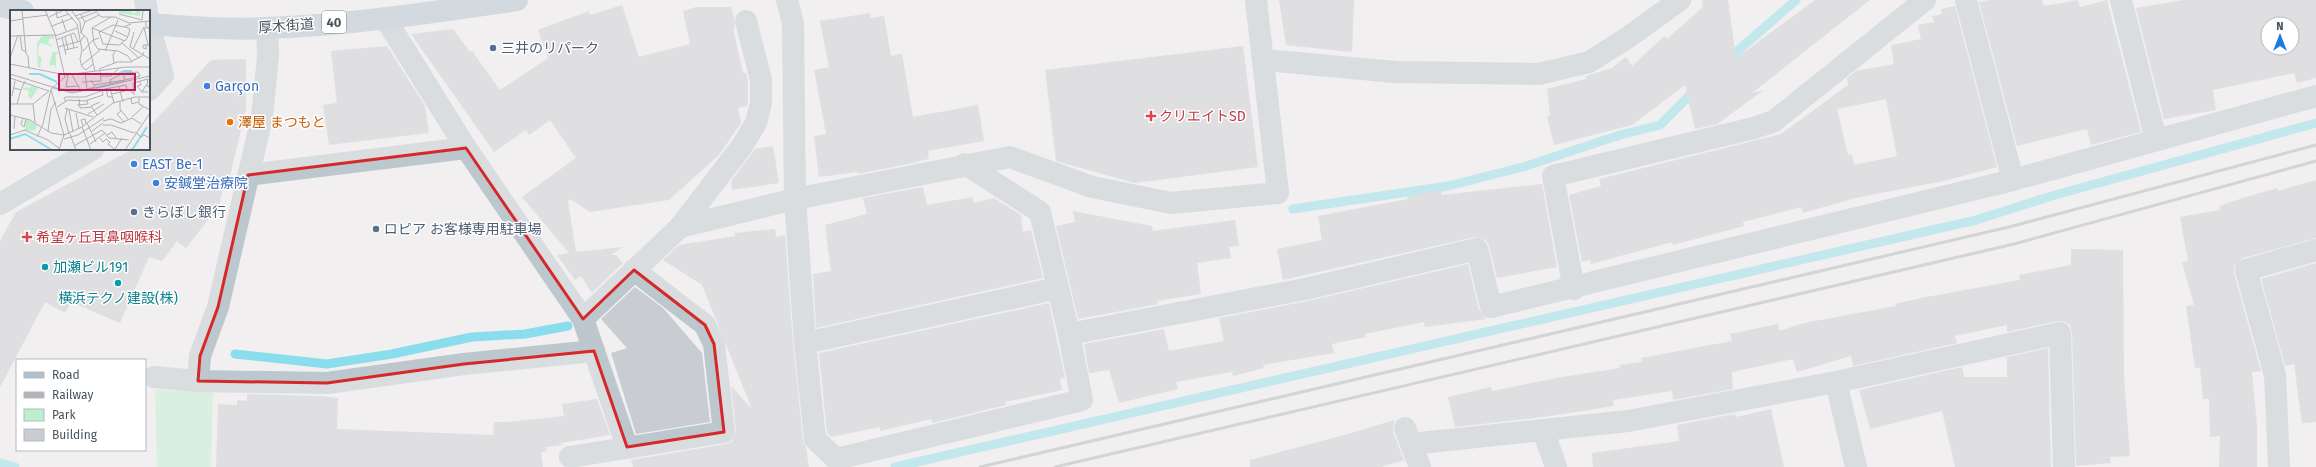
<svg xmlns="http://www.w3.org/2000/svg" width="2316" height="467" viewBox="0 0 2316 467" font-family="'Fira Sans','Noto Sans JP',sans-serif">
<rect width="100%" height="100%" fill="#f1efef"/>
<path fill="#bdefce" d="M155 390 213 391 211 467H157Z"/>
<g fill="none" stroke-linecap="round" stroke-linejoin="round">
<g stroke="#8addec" stroke-width="9">
<path d="M1727 60 1796 0"/>
<path d="M1293 209 1448 186 1523 167 1620 135 1660 125 1696 89"/>
<path d="M235 354 327 364 392 354 472 337 525 334 568 326"/>
<path d="M0 463 15 467"/>
<path d="M895 467 1976 220 2055 195 2316 123"/>
</g>
</g>
<g fill="#c9ccd1" fill-rule="evenodd">
<path d="M1279 0H1354L1352 52 1286 45Z"/>
<path d="M1702 0H1728L1736 58 1815 0H1870L1752 93 1764 90 1717 124 1695 129 1685 85 1632 125 1554 145 1547 116 1550 115 1547 89 1586 79V76L1612 68 1626 57 1632 66 1664 36 1667 39 1703 7Z"/>
<path d="M1990 0H2042L2044 6 2078 0 2080 7 2107 0 2141 132 2091 145 2087 129 2017 146 1979 2Z"/>
<path d="M2183 0H2316V78L2297 83 2294 73 2213 90 2216 110 2164 119 2136 8ZM2268 24H2292V48H2268Z"/>
<path d="M622 5 639 57 690 44 683 11 696 7H731L734 17 735 28H733L743 73H746L748 82V101L747 106 738 108 741 123 719 155 669 200 590 212 570 199 568 201 576 252 623 247 611 255H616L623 263 592 293 581 276 575 280 557 255 569 253 522 197 576 158 550 120 529 135 526 130 494 152 411 34 453 29 470 52 472 51 500 90 548 58 538 30 589 11 590 15Z"/>
<path d="M1955 6 1997 167 1944 181 1855 198 1803 213 1801 207 1743 222 1744 226 1673 245 1672 242 1591 264 1590 260 1582 262 1569 195 1601 186 1599 179 1781 134 1848 85 1847 78 1856 71 1894 64 1891 45 1921 39 1918 25 1934 22 1932 16 1942 14 1941 9ZM1886 99 1897 156 1854 165 1852 154 1848 155 1837 109Z"/>
<path d="M870 13V18L884 16 891 56 902 54 913 117 978 105 984 141 928 151 929 159 918 161V162L858 174V172L819 177 814 136 826 134 814 70 829 67 820 21Z"/>
<path d="M387 46 425 106 429 133 329 145 323 105 337 103 331 51Z"/>
<path d="M1243 46 1258 167 1135 183 1056 161 1045 70Z"/>
<path d="M246 59V109L227 189H223L216 218 211 216 186 248 177 241 162 261 149 257 120 323 71 302 65 313 45 302 0 387V241L16 212 133 149H149V127L211 60Z"/>
<path d="M773 146 779 183 732 190 731 181 755 149Z"/>
<path d="M2316 180V238L2243 258 2234 267V273L2261 371 2252 372 2257 425V467H2219L2220 436 2210 437 2209 399H2203L2200 368H2195L2186 306 2194 305 2182 262 2188 261 2180 217 2220 210 2219 206 2249 196 2278 188V191Z"/>
<path d="M1542 184 1557 267 1497 278 1489 246 1486 240 1475 237 1283 280 1277 249 1322 240 1318 216 1408 199 1407 197 1441 190 1442 195Z"/>
<path d="M923 187 927 205 973 197 974 203 994 198 1021 215 1023 232 1031 230 1043 278 816 328 813 274 831 271 825 225 867 214 863 198Z"/>
<path d="M1073 211 1152 226 1153 231 1235 220 1239 246 1229 247 1231 258 1197 263 1201 294 1157 301 1158 304 1078 319 1056 226 1075 222Z"/>
<path d="M775 229 776 237 785 235 793 344 803 440 806 448 809 467H633L631 460 726 444 732 442 736 431 731 386 752 409 702 285 663 260 679 245 735 236V233Z"/>
<path d="M2071 249 2123 250 2124 378 2130 456 2110 457 2111 463 2076 466 2072 333 2070 325 2065 322 2058 321 2007 332V325L1955 336 1957 343 1853 366 1851 356 1797 372 1793 359 1732 372 1733 389 1673 400 1672 391 1613 400 1614 406 1543 417 1455 427 1448 397 1491 387 1492 391 1562 377 1620 368 1619 365 1642 362 1641 358 1732 341 1730 334 1778 324 1779 331 1804 323 1896 306 1895 304 1921 298 2020 280 2019 275 2071 265Z"/>
<path d="M2316 263V422L2302 423 2294 364 2285 366 2261 279Z"/>
<path d="M1468 264 1479 310 1486 319 1425 327 1424 322 1365 334 1366 337 1332 344 1334 353 1263 365 1264 368 1233 376 1232 372 1176 382 1178 389 1119 403 1109 370 1089 373 1084 344 1164 329 1169 351 1224 341 1219 318 1308 301Z"/>
<path d="M635 287 663 308 702 353 710 422 636 434 611 353 627 348 601 319Z"/>
<path d="M1049 303 1065 378 1060 379 1062 390 1005 402 1006 405 932 423V419L880 431V427L831 437 827 433 819 353Z"/>
<path d="M2048 348 2051 467H1955L1942 411 1870 429 1859 390 1962 367 1964 377H2007V357Z"/>
<path d="M247 394 320 396 338 398 337 429 493 435 494 422H507L564 416 562 404 597 399 610 435 561 443 562 445 546 447 547 451 541 452 543 467H216L218 404 237 405V400L247 401Z"/>
<path d="M1771 409 1784 467H1593L1592 453 1679 441 1677 425 1735 414 1736 417Z"/>
<path d="M1394 420 1393 432 1404 460 1381 467H1250V460L1348 434Z"/>
</g>
<g fill="none" stroke-linecap="round" stroke-linejoin="round">
<g stroke="#bdc7ce" stroke-width="22">
<path d="M787 0 793 23 795 199 805 343 815 439 836 459 1082 400 1069 334 1040 212 965 164"/>
<path d="M2121 0 2156 140"/>
<path d="M385 18 466 148 583 319 627 447"/>
<path d="M149 25 163 75 149 90"/>
<path d="M267 28 268 56 262 117 218 307 200 356 198 381 327 383 464 364 594 351"/>
<path d="M1264 60 1395 72 1539 74 1589 62 1627 38 1680 0"/>
<path d="M248 175 466 148"/>
<path d="M2013 180 2316 96"/>
<path d="M0 204 93 149"/>
<path d="M680 227 795 199 1010 157 1092 187 1171 203 1278 193 1256 0"/>
<path d="M1574 289 1553 176 1754 128 1774 121 1925 0"/>
<path d="M583 319 680 227 742 146 756 123 761 103V80L746 21"/>
<path d="M1069 334 1305 289 1477 249 1491 307 2013 180 1966 0"/>
<path d="M805 343 1058 288"/>
<path d="M154 377 198 381"/>
<path d="M1836 382 1856 467"/>
<path d="M1405 428 1420 467"/>
<path d="M1543 430 1556 467"/>
<path d="M1411 444 1628 421 1836 382 2060 333 2064 467"/>
<path d="M570 457 724 432 714 344 705 325 634 270"/>
<path d="M2279 467 2275 375 2246 270 2316 250"/>
</g>
<path stroke="#bcc8d3" stroke-width="22" d="M145 0 147 11"/>
<g stroke="#aec0ce" stroke-width="22">
<path d="M0 6 23 11"/>
<path d="M149 24C188 27 228 30 267 28 351 25 434 12 517 0"/>
</g>
<g stroke="#b1b4b9" stroke-width="3">
<path d="M980 467 2009 227 2316 145"/>
<path d="M1055 467 2014 244 2316 161"/>
</g>
</g>
<path d="M0 0H2316V467H0ZM466 148 583 319 634 270 705 325 714 344 724 432 627 447 594 351 464 364 327 383 198 381 200 356 218 307 248 175Z" fill="#f1efef" fill-opacity=".55" fill-rule="evenodd"/>
<path fill="none" stroke="#d62828" stroke-width="3" stroke-linejoin="round" d="M466 148 583 319 634 270 705 325 714 344 724 432 627 447 594 351 464 364 327 383 198 381 200 356 218 307 248 175Z"/>
<g fill="#5c6f8a" stroke="#fff" stroke-width="1.5">
<circle cx="493" cy="48" r="4"/>
<circle cx="134" cy="212" r="4"/>
<circle cx="376" cy="229" r="4"/>
</g>
<g fill="#3f7fe0" stroke="#fff" stroke-width="1.5">
<circle cx="207" cy="86" r="4"/>
<circle cx="134" cy="164" r="4"/>
<circle cx="156" cy="183" r="4"/>
</g>
<g fill="#e0444e" stroke="#fff" stroke-width="1.5">
<path d="M1149 110h4v4h4v4h-4v4h-4v-4h-4v-4h4z"/>
<path d="M25 231h4v4h4v4h-4v4h-4v-4h-4v-4h4z"/>
</g>
<circle fill="#e8710a" stroke="#fff" stroke-width="1.5" cx="230" cy="122" r="4"/>
<g fill="#0f9aa8" stroke="#fff" stroke-width="1.5">
<circle cx="45" cy="267" r="4"/>
<circle cx="118" cy="283" r="4"/>
</g>
<g text-anchor="middle" dominant-baseline="central" stroke-width="3" stroke-linejoin="round" paint-order="stroke">
<rect fill="#fff" stroke="#7e878d" stroke-width="1" x="322" y="11" width="24" height="22" rx="3"/>
<g font-size="13" font-weight="bold" fill="#47535c">
<text x="334" y="22">40</text>
</g>
<g font-size="14" fill="#47535c" stroke="#fff">
<text transform="translate(286 26) rotate(-4)">厚木街道</text>
</g>
<g font-size="14" fill="#4e5e75" stroke="#fff" text-anchor="start">
<text x="501" y="48">三井のリパーク</text>
<text x="142" y="212">きらぼし銀行</text>
<text x="384" y="229">ロピア お客様専用駐車場</text>
</g>
<g font-size="14" fill="#366cbe" stroke="#fff" text-anchor="start">
<text x="215" y="86">Garçon</text>
<text x="142" y="164">EAST Be-1</text>
<text x="164" y="183">安鍼堂治療院</text>
</g>
<g font-size="14" fill="#be3a42" stroke="#fff" text-anchor="start">
<text x="1159" y="116">クリエイトSD</text>
<text x="36" y="237">希望ヶ丘耳鼻咽喉科</text>
</g>
<g font-size="14" fill="#c56008" stroke="#fff" text-anchor="start">
<text x="238" y="122">澤屋 まつもと</text>
</g>
<g font-size="14" fill="#0d838f" stroke="#fff" text-anchor="start">
<text x="53" y="267">加瀬ビル191</text>
<text x="118" y="298" text-anchor="middle">横浜テクノ建設(株)</text>
</g>
</g>
<g transform="translate(10 10)">
<rect width="140" height="140" fill="#f1efef"/>
<path d="M109 0H118L125 4 126 0H131L130 6 109 3ZM33 25 44 26V29L40 28 38 33 43 37 31 33 28 37V44L32 49 30 57 33 59 28 57 27 40V33ZM43 41 49 43 46 44V59L45 55H39ZM21 76 28 78 21 89 18 86 19 81 12 79 17 77 19 79ZM16 109 28 115 24 121 15 120Z" fill="#bdefce"/>
<path fill="none" stroke="#8addec" stroke-width="2" d="M19 64H30L47 72M108 64 114 61H122M43 78 61 81 77 80M86 78 114 71M0 129 15 124 42 140M122 140 137 117"/>
<path fill="none" stroke="#adb1b4" stroke-width="1" d="M12 0 16 44 18 46 19 58M46 0 47 8 59 4M55 0 67 14 72 40 70 49 72 57 76 60 83 54M61 0 70 12 71 23 77 28 85 61M85 0 91 7H105L119 13 140 11M109 4 132 10 133 1M65 6 83 0M39 7 54 0M101 7 82 18 115 31 118 27 105 21M13 8 38 5M52 9 56 21M68 9 86 2M0 11 13 9M75 12 89 5M136 12V18H139L140 11M42 16 63 8M115 17 120 19 118 26M134 17 138 35M82 18 84 33 88 39 108 41 118 46 122 52M124 22 120 37 140 49M71 23 75 12 71 5M10 25 12 40 15 41M61 25 64 38M0 26 45 25M45 26 67 18M55 27 58 39M52 28 56 45M46 30 64 23 68 32M114 30 110 35 93 34 89 22 103 15 114 17 121 14M112 33 129 48M136 35V39L133 38V35H140M48 37 71 31 74 26M123 39 134 17M55 40 68 37M73 41 83 30 89 28M95 41 108 10M0 48 8 25M122 51 132 46 134 42M104 53 103 45 105 41M0 54 56 65 116 57H140M72 55 90 40M89 59 107 52H122M75 63 77 79 85 77 81 70M0 64 62 83 140 66M58 65 56 77 69 76M62 65 70 79M91 66H101L109 58M0 68 39 81M129 71 131 75 127 76 132 82M72 72 91 71 90 61M101 74 100 70 113 63 128 62 130 66 115 70M84 75 115 70 113 63M109 77 113 92M4 78 11 80 15 71M100 78 104 93M95 79 116 75 117 80M96 79 98 87H102M41 80 54 125 49 140M138 82H132L136 75 140 78M102 84 119 80 123 83M124 85 123 73 138 69 137 76M2 86 5 71M121 88 122 94 128 92M129 88V94L140 100M69 89 70 98 82 97M56 92 54 88 56 87H75L96 79M110 92V99L118 109M0 94H23L39 81M7 94 11 80M23 94 25 112M67 95 78 94 77 90M47 97 58 90 75 91 93 85 92 81M55 98 83 107M57 99 55 109 59 124M59 100 63 122M111 101 107 104 114 112M66 103 69 119M78 104 94 94M0 105 20 110 41 123 54 125 72 117 103 93 125 87H140M87 105 81 96 90 92M122 107 134 96M13 108 11 114 14 117 16 109M93 111 101 109 111 113 122 108 131 114M77 113 86 132M93 115H101L124 123M73 116 71 110 75 109 76 114M72 117 81 140M4 119 5 106M38 121 41 99 46 92M82 121 93 113M125 122 131 127 134 125 140 128M60 124 66 140M0 125 15 120 19 122 38 130 50 139M97 125 102 122 106 128M27 127 33 114 41 79 55 67 45 24 35 0M90 128 93 132 96 129 100 132 98 134 104 139M54 129 68 125 94 108M80 134 95 123M64 136 92 120 99 128 119 130M105 139 112 128M115 140 140 103"/>
<path fill="#c2185b" fill-opacity="0.15" stroke="#c2185b" stroke-width="2" d="M49 64H125V80H49Z"/>
<rect width="140" height="140" fill="none" stroke="#47535c" stroke-width="2"/>
</g>
<rect x="16" y="359" width="130" height="92" fill="#ffffff" stroke="#b5babe"/>
<rect x="24" y="372" width="20" height="6" fill="#aec0ce" stroke="#b5babe"/>
<text x="52" y="379" font-size="12" fill="#47535c">Road</text>
<rect x="24" y="392" width="20" height="6" fill="#b1b4b9" stroke="#b5babe"/>
<text x="52" y="399" font-size="12" fill="#47535c">Railway</text>
<rect x="24" y="409" width="20" height="12" fill="#bdefce" stroke="#b5babe"/>
<text x="52" y="419" font-size="12" fill="#47535c">Park</text>
<rect x="24" y="429" width="20" height="12" fill="#c9ccd1" stroke="#b5babe"/>
<text x="52" y="439" font-size="12" fill="#47535c">Building</text>
<g transform="translate(2280 36)"><circle r="19" fill="#ffffff" stroke="#b5babe"/>
<path d="M0-3L7 15L0 10L-7 15Z" fill="#197be1"/>
<text y="-6" font-size="11" font-weight="bold" text-anchor="middle" fill="#47535c">N</text>
</g>
</svg>
